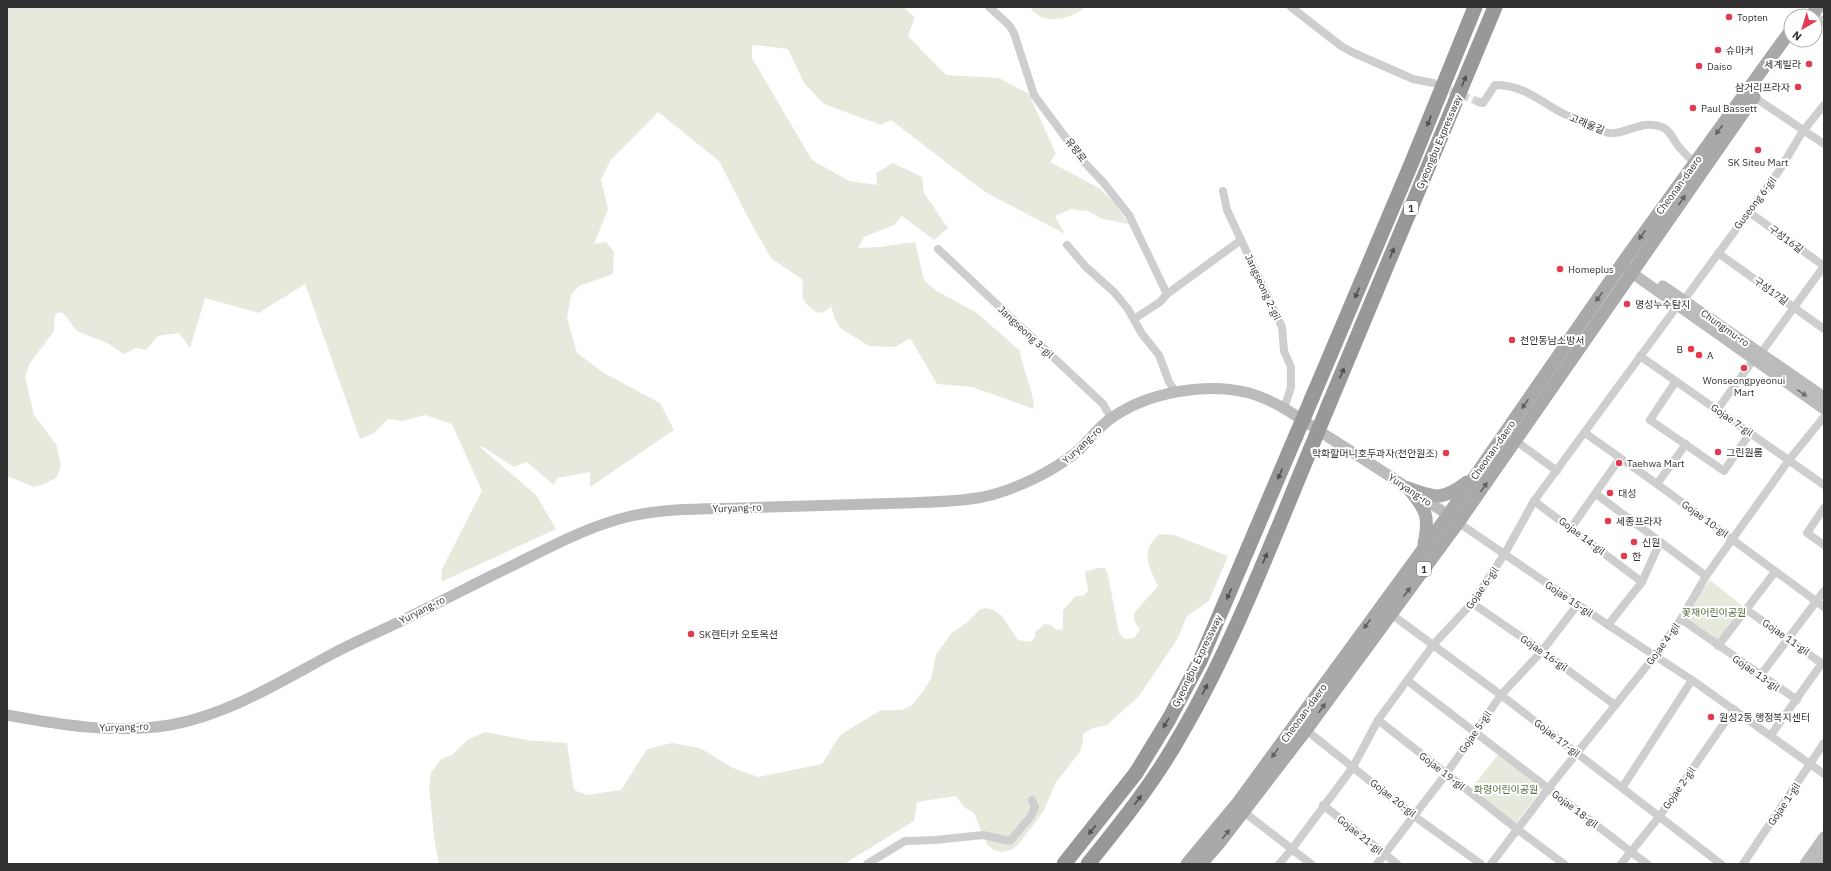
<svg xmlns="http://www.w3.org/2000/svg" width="1831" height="871" viewBox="0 0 1831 871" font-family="'IBM Plex Sans','Noto Sans KR',sans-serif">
<rect width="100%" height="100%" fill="#fff"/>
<g fill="#e5eadd">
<path d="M7 7H903L915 17 908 36 946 75 999 78 1029 94 1056 154 1050 162 1099 188 1115 203 1129 224 1102 219 1088 211 1071 209 1055 216 1065 234 985 192 891 120 881 125 824 104 804 83 788 49 752 45V58L812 160 849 181 877 185 876 173 893 163 922 177 924 193 948 228 934 240 902 216 894 225 864 237 858 248 879 247 915 242 924 280 935 290 977 313 1020 351C1023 371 1033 389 1034 409L972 387 937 384 910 338 895 347 869 346 840 328 835 319 831 306 826 311 818 313C802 303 801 298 803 280L771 258 752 225 719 161 658 112 610 161 601 180 608 209 594 244 606 242 614 252 613 274 579 286 571 295 567 318 577 353 604 373 660 403 674 430 590 487V472L557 478 554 485 527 462 514 467 485 448 479 446 536 495 556 529 441 582 442 569 482 491 452 424 425 415 402 421 388 419 374 433 360 439 305 284 259 313 205 298 190 348 179 333 158 336 146 350 136 348 124 354 107 343 77 331 62 312 55 314 54 331 30 363 25 376 34 415 57 446 61 466 57 477 45 484 34 487 7 476Z"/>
<path d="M1030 7H1085C1070 20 1042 26 1030 7Z"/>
<path d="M1159 534 1174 535 1228 556 1209 601 1187 616 1178 638 1139 696 1107 725 1093 728 1083 734V742L1080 752 1056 782 1043 812 1018 845 1011 850 1002 852 993 850 986 843 974 813 964 807 956 796 917 802 914 821 844 864H439L435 844 429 788 431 773 441 759 452 755 467 740 485 732 527 740 567 743 574 790 586 795 621 790 647 749 672 743 700 748 733 768 758 777 822 764 840 735 881 710H901L911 706 919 697 931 679 936 654 952 633 970 620 979 610 985 608 994 610 1002 616 1018 640 1031 642 1035 637V632L1045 624 1051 625 1056 630 1063 629V610L1076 596H1083L1088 591 1085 572 1097 568H1105L1108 575 1119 633 1125 639 1134 638 1140 630 1134 620V613L1158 586C1148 565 1140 552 1159 534Z"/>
<path d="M1710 580 1745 608 1720 640 1716 641 1686 619 1685 613Z"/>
<path d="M1498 755 1540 787 1542 789 1517 822 1513 823 1470 790Z"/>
</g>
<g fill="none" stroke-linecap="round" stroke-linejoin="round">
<path stroke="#d6d6d6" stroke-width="8" stroke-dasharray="8 4" stroke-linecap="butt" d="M1439 86 1479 102"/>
<g stroke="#cecece" stroke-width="8">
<path d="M989 7 1009 25 1014 33 1034 95 1083 161 1103 182 1129 215 1167 294 1160 302 1134 319"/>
<path d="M1291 7 1341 46 1354 53 1413 79 1433 83"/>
<path d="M1813 14 1824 22"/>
<path d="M1754 97 1824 144"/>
<path d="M1479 102 1483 103 1495 85C1525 85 1540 102 1564 114 1572 118 1582 119 1590 123 1595 125 1600 130 1605 132 1622 138 1641 118 1662 127 1670 130 1674 141 1679 147 1684 153 1689 158 1694 162"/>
<path d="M1223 191 1227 210 1282 327 1284 351 1291 367V387L1284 409"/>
<path d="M1749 212 1824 266"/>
<path d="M1067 245 1086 267 1114 292 1128 309 1142 334 1159 355 1169 382 1176 392"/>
<path d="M938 249 1103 404 1111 418"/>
<path d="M1718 253 1824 329"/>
<path d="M1167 294 1241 240"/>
<path d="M1684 300 1779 171 1803 131 1824 105"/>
<path d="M1761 353 1824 266"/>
<path d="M1640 356 1824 485"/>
<path d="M1676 381 1650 420 1724 471 1750 433"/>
<path d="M1717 410 1754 359"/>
<path d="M1585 433 1657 484 1824 607"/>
<path d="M1516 441 1557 471"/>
<path d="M1657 484 1686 444"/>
<path d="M1596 494 1706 576"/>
<path d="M1534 501 1642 582"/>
<path d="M1824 508 1807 533 1824 545"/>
<path d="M1456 521 1608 625 1692 680 1824 774"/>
<path d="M1571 528 1620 458"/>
<path d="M1472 603 1542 651 1615 705"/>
<path d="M1747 610 1824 665"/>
<path d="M1391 614 1501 695 1721 864"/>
<path d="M1681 619 1797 700"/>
<path d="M1608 625 1642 582 1660 542"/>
<path d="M1718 646 1775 572"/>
<path d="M1760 676 1824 591"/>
<path d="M1408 681 1647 864"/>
<path d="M1378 720 1517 829 1564 864"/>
<path d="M1306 730 1414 816 1481 864"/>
<path d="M1771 735 1822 663"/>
<path d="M1622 788 1692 680"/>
<path d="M1323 805 1397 864"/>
<path d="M1244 812 1311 864"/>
<path d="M867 864 905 841 935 840 983 835 1010 841 1031 816 1035 807 1032 800"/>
<path d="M1279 864 1292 849 1353 767 1378 720 1433 645 1472 603 1504 555 1534 501 1678 305"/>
<path d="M1377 864 1446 774 1501 695 1542 651 1578 604"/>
<path d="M1491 864 1548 789 1654 657 1681 619 1706 576 1789 460 1824 417"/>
<path d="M1621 864 1659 817 1734 709"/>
<path d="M1743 864 1824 743"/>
</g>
<g stroke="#bbb" stroke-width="11">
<path d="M1625 268 1824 409"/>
<path d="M1663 286 1824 397"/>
<path d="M7 715C61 725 115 734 170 725 230 714 281 681 334 653 355 642 376 633 397 623 430 607 463 590 495 574 540 553 583 527 631 516 667 508 705 509 740 508 795 506 850 505 905 503 930 502 957 502 983 497 1015 490 1055 471 1080 449 1091 438 1100 425 1113 417 1149 392 1207 382 1249 393 1278 401 1305 422 1330 438 1370 463 1410 489 1448 515"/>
<path d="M1805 864 1824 837"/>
<path d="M1816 864 1824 852"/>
</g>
<g stroke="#a9a9a9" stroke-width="13">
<path d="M1811 16 1818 7"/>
<path d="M1408 488C1436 498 1442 501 1467 482"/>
<path d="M1408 488C1426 510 1430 515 1424 544"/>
<path d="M1187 864 1237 804 1448 515 1626 258 1791 30"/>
<path d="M1201 864 1220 842 1306 730 1458 523 1754 97"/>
</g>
<g stroke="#989898" stroke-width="15">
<path d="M1312 398 1412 162 1475 7"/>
<path d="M1327 409 1495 7"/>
<path d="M1064 864 1136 773 1169 719 1200 661 1295 438"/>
<path d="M1088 864C1121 823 1155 781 1181 734 1233 645 1271 544 1311 448"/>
</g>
<g stroke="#989898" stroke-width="15">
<path d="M1295 438 1312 398"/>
<path d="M1311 448 1327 409"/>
</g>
</g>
<defs><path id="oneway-solid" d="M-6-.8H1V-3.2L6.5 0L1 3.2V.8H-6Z"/></defs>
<g fill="#505050">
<use href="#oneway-solid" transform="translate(1464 81) rotate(-67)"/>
<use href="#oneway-solid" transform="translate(1429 121) rotate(112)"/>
<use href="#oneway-solid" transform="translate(1392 253) rotate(-67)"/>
<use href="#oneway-solid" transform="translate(1357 293) rotate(113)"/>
<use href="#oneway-solid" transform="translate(1342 373) rotate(-67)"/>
<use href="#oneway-solid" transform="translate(1280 474) rotate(113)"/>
<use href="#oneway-solid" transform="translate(1265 558) rotate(-67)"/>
<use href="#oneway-solid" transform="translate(1229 594) rotate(114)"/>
<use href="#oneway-solid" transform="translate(1205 689) rotate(-63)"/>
<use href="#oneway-solid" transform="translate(1166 723) rotate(121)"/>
<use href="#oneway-solid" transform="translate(1138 800) rotate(-53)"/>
<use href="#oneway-solid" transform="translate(1092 830) rotate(129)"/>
</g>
<g fill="#616161">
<use href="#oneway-solid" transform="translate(1719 130) rotate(127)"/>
<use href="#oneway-solid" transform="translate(1682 200) rotate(-56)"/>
<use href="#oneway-solid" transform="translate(1642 235) rotate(125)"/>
<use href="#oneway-solid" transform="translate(1599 297) rotate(125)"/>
<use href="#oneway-solid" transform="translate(1525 404) rotate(125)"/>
<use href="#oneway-solid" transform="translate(1484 487) rotate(-55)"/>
<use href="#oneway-solid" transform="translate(1407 592) rotate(-53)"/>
<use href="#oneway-solid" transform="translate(1367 624) rotate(125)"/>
<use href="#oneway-solid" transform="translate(1322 708) rotate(-54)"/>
<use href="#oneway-solid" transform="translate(1275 753) rotate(126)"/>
<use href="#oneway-solid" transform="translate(1226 834) rotate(-52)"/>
</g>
<use fill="#6f6f6f" href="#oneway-solid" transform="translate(1802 393) rotate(35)"/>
<g fill="#e23a4f" stroke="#fff" stroke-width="1.5">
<circle cx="1729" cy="17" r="4"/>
<circle cx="1718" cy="50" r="4"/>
<circle cx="1809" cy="64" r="4"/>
<circle cx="1699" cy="66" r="4"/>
<circle cx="1798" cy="87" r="4"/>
<circle cx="1693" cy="108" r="4"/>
<circle cx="1758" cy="150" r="4"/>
<circle cx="1560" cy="269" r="4"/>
<circle cx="1627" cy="304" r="4"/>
<circle cx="1512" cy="340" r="4"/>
<circle cx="1691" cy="349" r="4"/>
<circle cx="1699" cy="355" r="4"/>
<circle cx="1744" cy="368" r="4"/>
<circle cx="1718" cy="452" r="4"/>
<circle cx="1446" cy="453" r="4"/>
<circle cx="1619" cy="463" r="4"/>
<circle cx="1610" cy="493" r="4"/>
<circle cx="1608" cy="521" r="4"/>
<circle cx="1634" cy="542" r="4"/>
<circle cx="1624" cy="556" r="4"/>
<circle cx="691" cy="634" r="4"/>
<circle cx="1711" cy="717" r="4"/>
</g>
<g text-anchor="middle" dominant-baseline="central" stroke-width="4" stroke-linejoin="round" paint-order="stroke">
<g fill="#fff" stroke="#6f6f6f" stroke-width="1">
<rect x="1404" y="201" width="14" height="14" rx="3"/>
<rect x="1417" y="562" width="14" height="14" rx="3"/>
</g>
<g font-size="9" font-weight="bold" fill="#313131">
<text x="1411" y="208">1</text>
<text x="1424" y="569">1</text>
</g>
<g font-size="10" fill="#313131" stroke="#fff" text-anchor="start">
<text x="1737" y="17">Topten</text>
<text x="1726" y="50">슈마커</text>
<text x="1801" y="64" text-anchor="end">세계빌라</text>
<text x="1707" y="66">Daiso</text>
<text x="1790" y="87" text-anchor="end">삼거리프라자</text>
<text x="1701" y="108">Paul Bassett</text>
<text x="1758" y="162" text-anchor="middle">SK Siteu Mart</text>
<text x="1568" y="269">Homeplus</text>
<text x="1635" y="304">명성누수탐지</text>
<text x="1520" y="340">천안동남소방서</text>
<text x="1683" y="349" text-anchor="end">B</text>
<text x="1707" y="355">A</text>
<text x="1744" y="380" text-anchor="middle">Wonseongpyeonui<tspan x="1744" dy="12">Mart</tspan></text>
<text x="1726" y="452">그린원룸</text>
<text x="1438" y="453" text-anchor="end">학화할머니호두과자(천안원조)</text>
<text x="1627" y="463">Taehwa Mart</text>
<text x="1618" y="493">대성</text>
<text x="1616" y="521">세종프라자</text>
<text x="1642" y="542">신원</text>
<text x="1632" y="556">한</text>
<text x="699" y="634">SK렌터카 오토옥션</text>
<text x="1719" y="717">원성2동 행정복지센터</text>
</g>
<g font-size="10" fill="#313131" stroke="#fff">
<text transform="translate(1587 124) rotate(22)">고래울길</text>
<text transform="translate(1439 142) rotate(-67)">Gyeongbu Expressway</text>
<text transform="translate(1076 150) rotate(52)">유량로</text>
<text transform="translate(1679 185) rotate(-54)">Cheonan-daero</text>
<text transform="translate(1755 203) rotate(-53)">Guseong 6-gil</text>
<text transform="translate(1786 239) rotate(36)">구성16길</text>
<text transform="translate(1263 287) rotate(65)">Jangseong 2-gil</text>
<text transform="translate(1771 291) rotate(36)">구성17길</text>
<text transform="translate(1725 328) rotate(35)">Chungmu-ro</text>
<text transform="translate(1026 332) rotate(43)">Jangseong 3-gil</text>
<text transform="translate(1732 420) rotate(35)">Gojae 7-gil</text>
<text transform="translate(1082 445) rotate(-43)">Yuryang-ro</text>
<text transform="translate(1493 450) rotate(-55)">Cheonan-daero</text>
<text transform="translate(1410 490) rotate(34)">Yuryang-ro</text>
<text transform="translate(737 508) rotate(-2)">Yuryang-ro</text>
<text transform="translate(1705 519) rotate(36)">Gojae 10-gil</text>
<text transform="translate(1582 536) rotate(37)">Gojae 14-gil</text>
<text transform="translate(1482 588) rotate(-55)">Gojae 6-gil</text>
<text transform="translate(1569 599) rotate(34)">Gojae 15-gil</text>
<text transform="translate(422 610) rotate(-27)">Yuryang-ro</text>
<text transform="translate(1786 637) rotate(35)">Gojae 11-gil</text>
<text transform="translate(1663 644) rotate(-54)">Gojae 4-gil</text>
<text transform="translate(1544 653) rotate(35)">Gojae 16-gil</text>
<text transform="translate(1197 661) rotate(-64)">Gyeongbu Expressway</text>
<text transform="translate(1756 673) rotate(35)">Gojae 13-gil</text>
<text transform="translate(1304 713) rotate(-54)">Cheonan-daero</text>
<text transform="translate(124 727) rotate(-2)">Yuryang-ro</text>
<text transform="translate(1475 732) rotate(-55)">Gojae 5-gil</text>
<text transform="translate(1557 738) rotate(38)">Gojae 17-gil</text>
<text transform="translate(1442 771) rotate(38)">Gojae 19-gil</text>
<text transform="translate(1679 788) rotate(-55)">Gojae 2-gil</text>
<text transform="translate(1393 798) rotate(38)">Gojae 20-gil</text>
<text transform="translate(1784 804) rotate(-56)">Gojae 1-gil</text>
<text transform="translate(1575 809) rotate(37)">Gojae 18-gil</text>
<text transform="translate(1360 835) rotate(39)">Gojae 21-gil</text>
</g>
<g font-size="10" fill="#576d3f" stroke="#fff">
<text x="1714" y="612">꽃재어린이공원</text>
<text x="1506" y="789">화령어린이공원</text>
</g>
</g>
<rect width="1831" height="871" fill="none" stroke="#313131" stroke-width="16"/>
<g transform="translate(1803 28) rotate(218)"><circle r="19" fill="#ffffff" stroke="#adadad"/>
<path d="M0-3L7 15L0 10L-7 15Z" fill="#e23a4f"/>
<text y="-6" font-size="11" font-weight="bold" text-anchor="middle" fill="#313131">N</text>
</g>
</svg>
